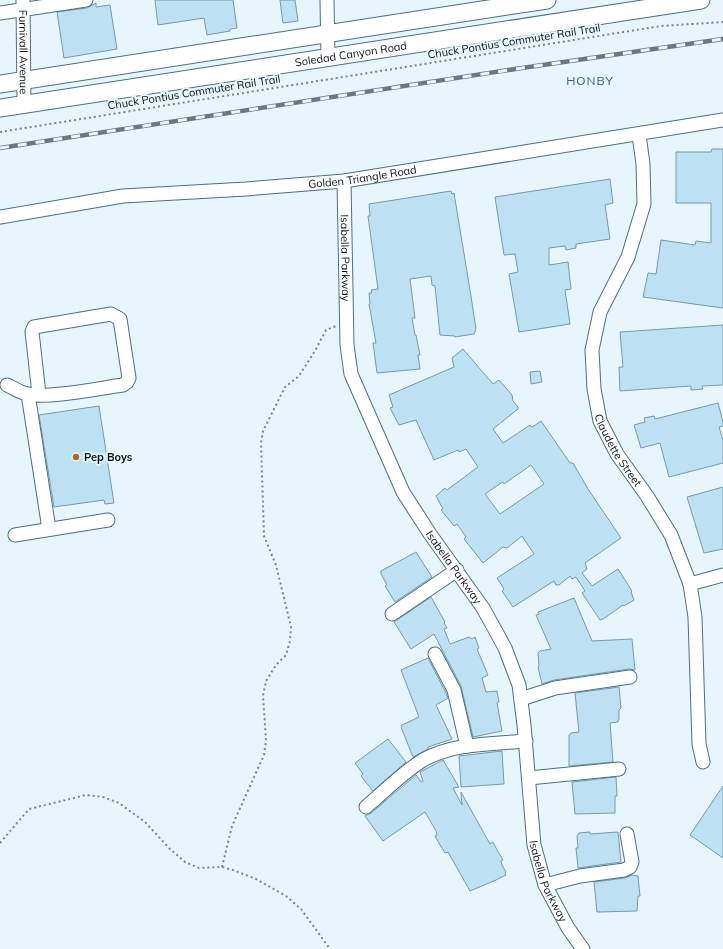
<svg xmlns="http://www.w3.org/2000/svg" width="723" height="949" viewBox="0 0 723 949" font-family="Mulish,sans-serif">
<rect width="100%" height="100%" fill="#e7f6fc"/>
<g fill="#bde1f2" stroke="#779aa9" fill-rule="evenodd">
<path d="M155 0H233L237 28 230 29V31L207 35 204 18 158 25Z"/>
<path d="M280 0H295L298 21 283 23Z"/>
<path d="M96 3V7L110 5 117 49 64 58 57 12 87 8Z"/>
<path d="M712 149H723V308L643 297 648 273 656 274 661 240 695 245 696 241 711 243V203H676V152H711Z"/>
<path d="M610 179 613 203 605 205 610 239 576 244V248L566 250 565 246 549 248V265L568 262 571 289 565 290 570 324 519 332 509 274 518 272 515 254 504 255 495 197Z"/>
<path d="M451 191 452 194 454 193 470 290 476 329 474 334 455 337V336L440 335 435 286 432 285 431 276 410 279 415 318H412L415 335H416L420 355H418L420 369 377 373 373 343H376L369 304H370L369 293H372L371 290 378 289 368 216H370L369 204Z"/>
<path d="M723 325V385L702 386 703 389 691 390V386L620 391 619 367H623L620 332Z"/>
<path d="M463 349 493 384 499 380 512 395 513 401 518 407V409L493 429 503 443 530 425 531 427 534 426 541 421 570 463H573L588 489 621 538 585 563 587 569 582 573 592 586 618 569 632 591 631 592 634 600 624 606 623 605 603 619 600 620 582 593 585 591 576 577 572 579 570 576 559 585H556L554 581 513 607 502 591 504 589 497 578 534 554 522 536 507 548 503 547 483 563 464 539 466 537 457 524 454 526 441 510 443 509 436 496 445 488 447 490 478 467 466 449 459 452 458 450 434 460 416 420 399 425 390 408 393 407 389 395 454 367 452 358ZM531 465 544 484 500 514 485 494 501 483 503 482 504 484Z"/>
<path d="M540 371 542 382 531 384 530 372Z"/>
<path d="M718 403 723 422V426L719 427 723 440V463L669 477 660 443 641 448 634 425 645 422 644 418 654 416 655 419Z"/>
<path d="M99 406 114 503 105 504 104 500 54 507 39 415Z"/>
<path d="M723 487V549L704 553 687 497Z"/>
<path d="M416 552 432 577 395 602 385 586 387 585 381 574V571Z"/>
<path d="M431 597 445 622 444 623 447 628 444 629 450 644 469 637 472 639 475 637 479 648 477 649 488 675 482 678 486 692 497 691 499 702 497 703 502 731 473 737 461 686 434 634 411 649 394 622Z"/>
<path d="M574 598 592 641 632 639 635 670 629 669 554 680 542 684 538 667 539 666 538 653 540 651 551 649 536 615 539 614 538 612Z"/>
<path d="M428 658 446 693 448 698 436 705 452 739 428 747V749L413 757 401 727 402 725 419 717 401 670Z"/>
<path d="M619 687 621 708 619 710V720H618V722L610 723 613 762 569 766V735L571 733 579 732 575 693Z"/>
<path d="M388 739 406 762 373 791 361 776 363 774 355 763Z"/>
<path d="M502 751 504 784 461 787 459 756Z"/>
<path d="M443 760 459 787 453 788 462 805 461 792 490 844 493 842 496 848 503 860 501 861 502 865 506 872 505 873 506 875 496 880 470 891 448 852 445 853 440 845 435 836 437 835 436 831 425 812 383 841 365 816 371 813 416 775 421 782 423 781 420 772Z"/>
<path d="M616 777 617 796H615V813L575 814 572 782Z"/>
<path d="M723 786V858L690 835Z"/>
<path d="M590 832V834L618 832 621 862 578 868 576 848H578L577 836 579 833Z"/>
<path d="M632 875 638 876 640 896H638L637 911 597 912 594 882 625 878Z"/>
</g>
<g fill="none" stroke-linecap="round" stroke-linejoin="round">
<defs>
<g id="minor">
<path id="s1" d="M23 0 24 105"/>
<path d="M327 0 328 58"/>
<path d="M0 13 86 0"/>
<path id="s2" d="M639 135 643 164 644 204 628 257 600 312 592 350 594 389 600 421 617 454 647 496 671 535 690 584 695 617 699 744 703 762"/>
<path id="s3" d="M344 181 347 345 351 374 403 492 430 534 483 608 505 648 519 685 524 725 534 845 545 885 568 928 583 949"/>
<path id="s4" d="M0 217 123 196 246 189 344 181 723 120"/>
<path d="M7 385C14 388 21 393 27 394 48 399 100 388 123 385L127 382 129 378 120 319 111 314 34 327 32 332 39 394"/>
<path d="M28 394 49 529"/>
<path d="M15 535 108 520"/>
<path d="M690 584 723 575"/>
<path d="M392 614 457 570"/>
<path d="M435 654 454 690 467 746"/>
<path d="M521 699 555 688 630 677"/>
<path d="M529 778 619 769"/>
<path d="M366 807C385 791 402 773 423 760 454 743 492 744 526 741"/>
<path d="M545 885 580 876 624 870 630 867 632 862 627 834"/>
</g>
<g id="major">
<path d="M0 84 547 0"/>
<path id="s5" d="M0 108 701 0"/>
</g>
</defs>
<use href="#minor" stroke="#4e707f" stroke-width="15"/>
<use href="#major" stroke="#4e707f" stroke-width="19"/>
<g stroke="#78868c" stroke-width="2" stroke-dasharray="2 3" stroke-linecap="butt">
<path d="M0 132 661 26 723 22"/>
<path d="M0 843 29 809 86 795 103 797 119 803 145 822 169 848 185 862 199 868 222 867 233 870 256 879 286 896 301 909 330 949"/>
<path d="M222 867 232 826 264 755 266 740 263 696 266 681 276 665 286 655 290 641 291 627 276 565 264 536 261 443 263 431 285 387 299 376 316 349 326 330 336 326"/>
</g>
<use href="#minor" stroke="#fff" stroke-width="13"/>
<use href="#major" stroke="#fff" stroke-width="17"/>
<defs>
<path id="rail" d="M0 148 522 68 723 39"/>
</defs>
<use href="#rail" stroke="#6b797f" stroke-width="4.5"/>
<use href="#rail" stroke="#e7f6fc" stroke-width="3" stroke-dasharray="9" stroke-linecap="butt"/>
</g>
<circle fill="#a56d29" stroke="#e7f6fc" stroke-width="1.5" cx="76" cy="457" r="4"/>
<g text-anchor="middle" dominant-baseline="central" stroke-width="4" stroke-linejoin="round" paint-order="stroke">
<g font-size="11" fill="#07141a" stroke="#e7f6fc">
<text transform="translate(514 41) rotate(-9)">Chuck Pontius Commuter Rail Trail</text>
<text stroke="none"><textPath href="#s1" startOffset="52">Furnivall Avenue</textPath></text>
<text stroke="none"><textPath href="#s5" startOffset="355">Soledad Canyon Road</textPath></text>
<text transform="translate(194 92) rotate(-9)">Chuck Pontius Commuter Rail Trail</text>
<text stroke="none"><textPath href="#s4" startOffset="365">Golden Triangle Road</textPath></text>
<text stroke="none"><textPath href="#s3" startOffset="77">Isabella Parkway</textPath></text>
<text stroke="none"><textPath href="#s2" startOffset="331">Claudette Street</textPath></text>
<text stroke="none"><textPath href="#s3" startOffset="413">Isabella Parkway</textPath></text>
<text stroke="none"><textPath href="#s3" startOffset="748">Isabella Parkway</textPath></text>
</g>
<g font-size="11" font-weight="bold" fill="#07141a" stroke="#e7f6fc" text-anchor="start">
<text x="84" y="457">Pep Boys</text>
</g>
<g font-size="12" letter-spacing="1" fill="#3c5d6b" stroke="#e7f6fc">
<text x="590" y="80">HONBY</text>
</g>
</g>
</svg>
